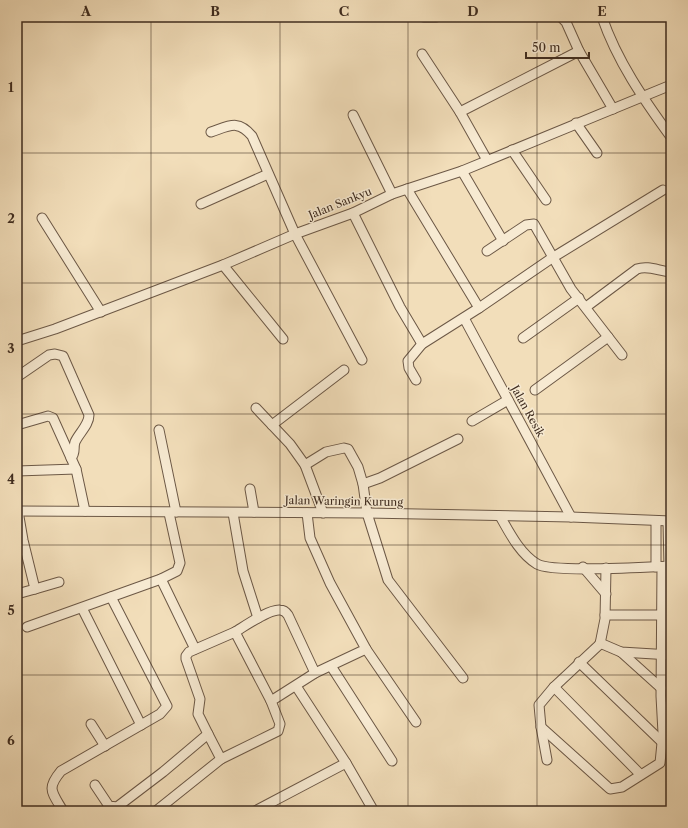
<svg xmlns="http://www.w3.org/2000/svg" width="688" height="828" viewBox="0 0 688 828" font-family="'Libre Caslon Text',serif">
<rect width="100%" height="100%" fill="#f2deba"/>
<filter id="stains"><feTurbulence type="fractalNoise" baseFrequency=".005" numOctaves="4"/><feColorMatrix values="0 0 0 0 .2 0 0 0 0 .09 0 0 0 0 .02 0 0 0 .5 -.17"/></filter>
<radialGradient id="worn" r=".72"><stop offset=".6" stop-color="#630" stop-opacity="0"/><stop offset="1" stop-color="#630" stop-opacity=".3"/></radialGradient>
<g fill="none" stroke-linecap="round" stroke-linejoin="round">
<defs>
<g id="minor">
<path d="M424 17H436"/>
<path d="M561 17 566 22 579 51 613 109"/>
<path d="M602 17C617 61 644 100 671 137"/>
<path d="M422 54 460 112"/>
<path d="M353 115 392 194"/>
<path d="M576 123 597 153"/>
<path d="M211 132C229 126 238 119 252 136L295 234 362 360"/>
<path d="M512 150 546 200"/>
<path d="M487 160 460 112 579 51"/>
<path d="M462 171 503 241"/>
<path d="M407 189 479 308"/>
<path d="M201 204 268 174"/>
<path d="M353 213 400 307 422 344"/>
<path d="M42 218 101 312"/>
<path d="M487 251 526 225 534 224 571 289 622 355"/>
<path d="M223 265 283 339"/>
<path d="M586 307 637 269C648 265 659 271 671 272"/>
<path d="M464 318 571 517"/>
<path d="M523 338 579 298"/>
<path d="M17 341 55 329 223 265 295 234 353 213 392 194 462 171 671 85"/>
<path d="M17 377 49 355 55 354 63 356 89 415C89 425 79 433 75 442 73 448 76 453 71 458"/>
<path d="M416 380 409 368 408 361 422 344 479 308 552 258 663 190"/>
<path d="M535 390 608 337"/>
<path d="M256 408 290 444 305 465 323 513"/>
<path d="M472 421 508 400"/>
<path d="M17 425 48 416 53 418 76 469 85 511"/>
<path d="M272 425 344 370"/>
<path d="M159 430 176 512"/>
<path d="M305 465 326 452 344 448 348 449 358 467 363 484 367 513 388 580 463 678"/>
<path d="M17 471 76 469"/>
<path d="M363 484 380 478 458 439"/>
<path d="M250 489 254 512"/>
<path d="M17 511 367 513 571 517 671 521"/>
<path d="M233 513 243 571 258 618"/>
<path d="M500 516C509 532 520 554 537 564 552 573 648 567 671 566"/>
<path d="M668 522 669 566"/>
<path d="M583 567 606 594"/>
<path d="M656 567V521"/>
<path d="M161 579 195 649"/>
<path d="M35 589 59 582"/>
<path d="M17 594 35 589 23 540 18 511"/>
<path d="M82 608 141 725"/>
<path d="M605 615H671"/>
<path d="M27 627 161 579 177 571 180 563 169 513"/>
<path d="M235 632C245 626 269 609 280 610 284 610 286 612 288 615L315 673"/>
<path d="M600 643 621 652 671 655"/>
<path d="M366 649 416 722"/>
<path d="M621 652 661 688"/>
<path d="M579 662 663 743"/>
<path d="M331 666 392 761"/>
<path d="M296 686 346 763 372 808"/>
<path d="M554 687 640 774"/>
<path d="M91 724 105 746"/>
<path d="M541 727 610 789 622 787 660 763 663 733 661 696 662 567"/>
<path d="M208 734 198 714 200 699 186 659V656L189 652 235 632 271 701"/>
<path d="M547 760 541 727 539 705 554 687 600 644 605 619 606 568"/>
<path d="M95 785 109 806 117 807 163 772 208 734 221 759 278 731 280 724 271 701 315 673 366 649 330 583 310 538 307 513"/>
<path d="M63 811C52 792 46 789 61 771L160 714 167 706 111 597"/>
<path d="M156 811 221 759"/>
<path d="M255 811 346 763"/>
</g>
</defs>
<use href="#minor" stroke="#6c5846" stroke-width="11"/>
<use href="#minor" stroke="#f7ead2" stroke-width="9"/>
</g>
<path fill="none" stroke="#3f2c1f" stroke-width="1" stroke-opacity="0.55" d="M151 17V811M280 17V811M408 17V811M537 17V811M17 153H671M17 283H671M17 414H671M17 545H671M17 675H671"/>
<g text-anchor="middle" dominant-baseline="central" stroke-width="3" stroke-linejoin="round" paint-order="stroke">
<g font-size="11" fill="#3f2c1f" stroke="#f7ead2">
<text transform="translate(340 203) rotate(-22)">Jalan Sankyu</text>
<text transform="translate(528 411) rotate(61)">Jalan Resik</text>
<text transform="translate(344 501) rotate(1)">Jalan Waringin Kurung</text>
</g>
</g>
<rect width="688" height="828" fill="none" stroke="#f2deba" stroke-width="44"/>
<path d="M526 52v6h63v-6" fill="none" stroke="#3f2c1f" stroke-width="2"/>
<text x="532" y="52" font-size="12" fill="#3f2c1f" stroke="#f7ead2" stroke-width="3" paint-order="stroke">50 m</text>
<rect x="22" y="22" width="644" height="784" fill="none" stroke="#3f2c1f" stroke-width="1.5"/>
<g font-size="13" text-anchor="middle" font-weight="bold" fill="#3f2c1f">
<text x="86" y="16">A</text>
<text x="215" y="16">B</text>
<text x="344" y="16">C</text>
<text x="473" y="16">D</text>
<text x="602" y="16">E</text>
<text x="11" y="92">1</text>
<text x="11" y="223">2</text>
<text x="11" y="353">3</text>
<text x="11" y="484">4</text>
<text x="11" y="615">5</text>
<text x="11" y="745">6</text>
</g>
<rect width="100%" height="100%" filter="url(#stains)"/>
<rect width="100%" height="100%" fill="url(#worn)"/>
</svg>
